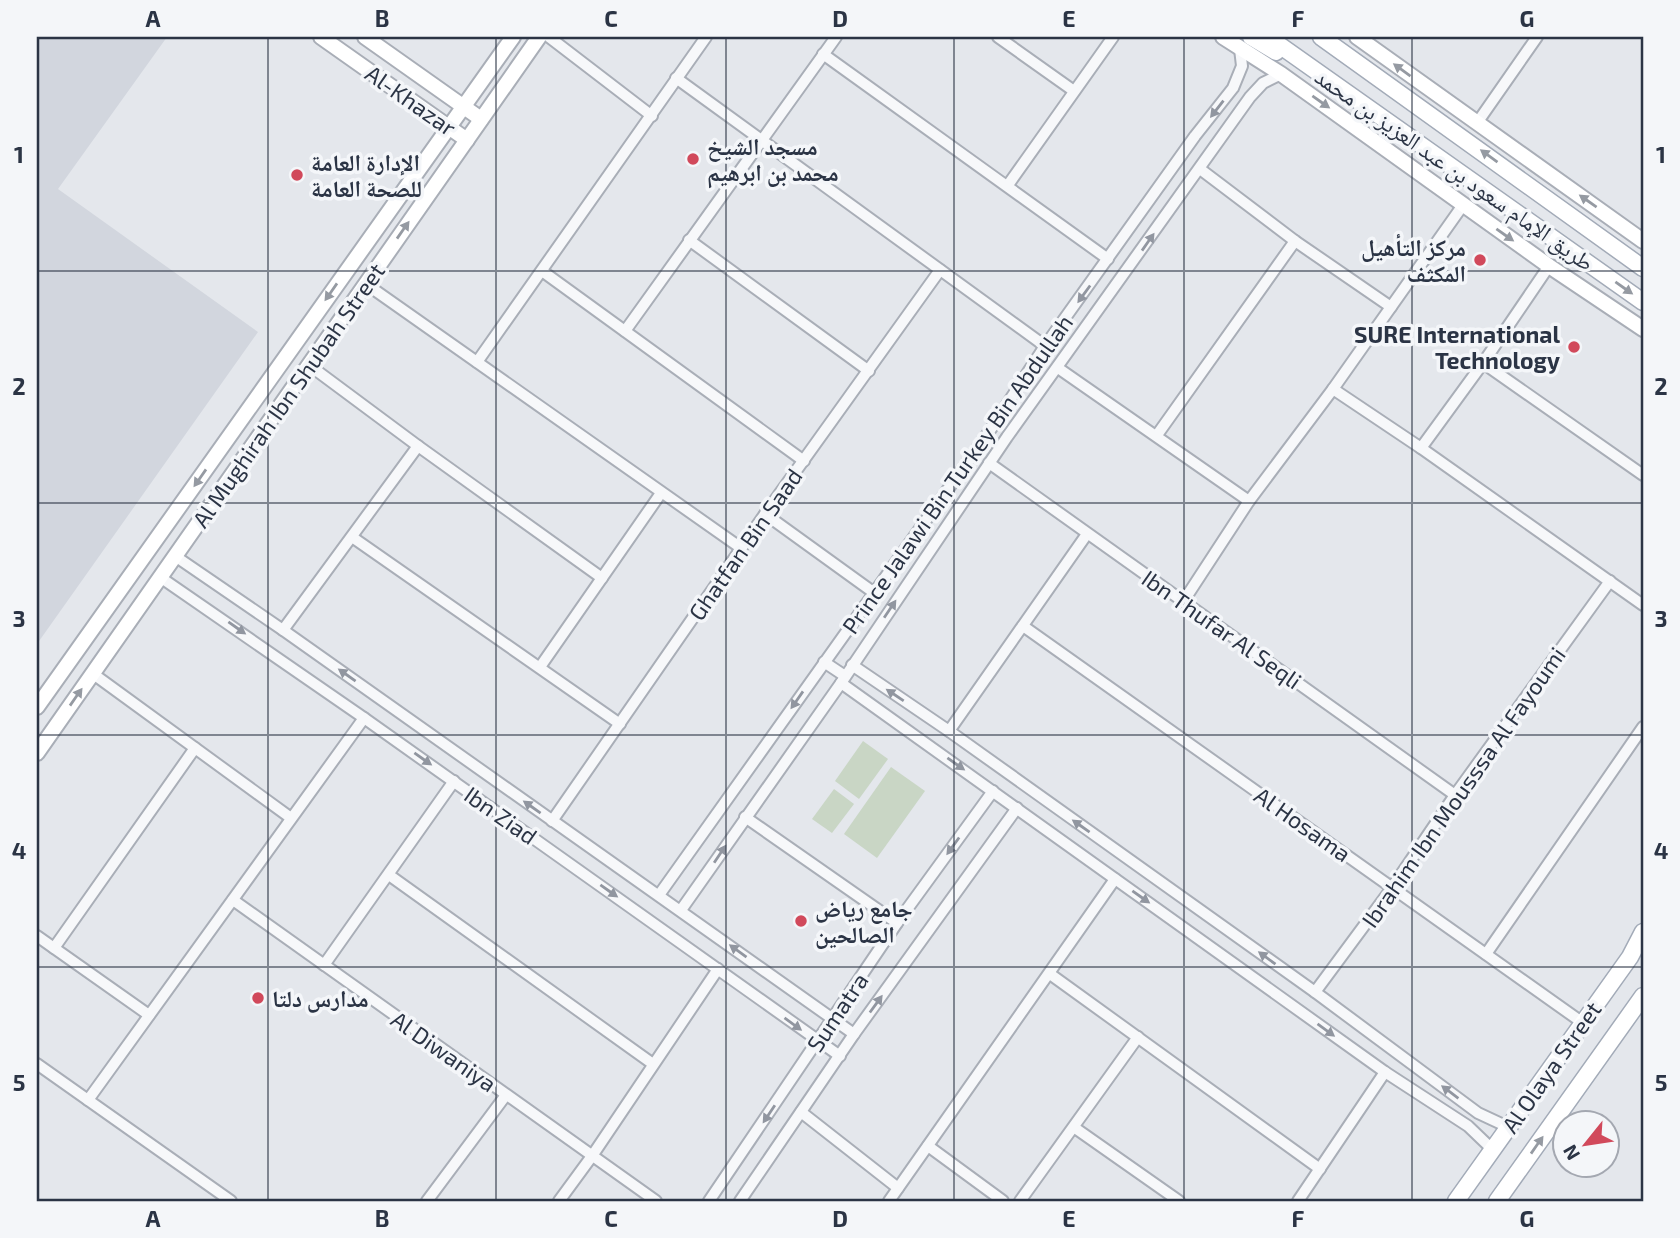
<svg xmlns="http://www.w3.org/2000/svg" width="1680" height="1238" viewBox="0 0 1680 1238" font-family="'Exo 2','Noto Naskh Arabic',sans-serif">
<rect width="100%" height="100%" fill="#e4e7ec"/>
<path fill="#d2d6de" d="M37 37H167L58 189 258 332 37 644Z"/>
<g fill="#c9d6c5">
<path d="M863 741 888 759 859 799 835 781Z"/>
<path d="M891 767 925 791 877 858 844 834Z"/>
<path d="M834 789 854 804 832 833 812 819Z"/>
</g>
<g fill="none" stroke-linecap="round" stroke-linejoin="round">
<defs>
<g id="street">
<path d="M549 37 652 116"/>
<path d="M998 37 1074 91"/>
<path d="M823 54 1108 259"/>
<path d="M676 78 1045 346"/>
<path d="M1477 123 1537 37"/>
<path d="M1200 169 1295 241 1391 307"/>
<path d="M1008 185 1113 37"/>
<path d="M689 240 869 371"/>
<path d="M542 271 804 461"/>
<path d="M366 284 741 548"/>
<path d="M625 331 836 37"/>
<path d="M477 362 706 37"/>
<path d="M1483 363 1643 475"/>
<path d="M309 365 418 446 602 578"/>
<path d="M1058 368 1249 501"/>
<path d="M1333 389 1421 448 1643 605"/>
<path d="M1157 435 1295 241"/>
<path d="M1421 448 1483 363 1549 266"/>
<path d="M989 463 1455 795"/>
<path d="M765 514 873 592"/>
<path d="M352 537 620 724"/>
<path d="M175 556 283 630 854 1034"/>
<path d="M160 577 364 718 840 1056"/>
<path d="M1183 602 1249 501 1333 389 1463 205"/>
<path d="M1023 626 1583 1023"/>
<path d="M283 630 418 446"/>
<path d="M824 662 845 676"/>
<path d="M852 665 949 731 1315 992 1478 1113 1508 1127"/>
<path d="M540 667 661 493"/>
<path d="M92 673 291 818"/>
<path d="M841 683 1385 1072 1468 1126 1493 1150"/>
<path d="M949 731 1087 534"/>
<path d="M745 817 897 923"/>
<path d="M552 821 765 514 940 270"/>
<path d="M389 875 653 1064"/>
<path d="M659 895 993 426 1045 346 1195 136 1233 88 1242 66 1240 49"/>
<path d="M233 900 656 1201"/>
<path d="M681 910 841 683 1007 437 1250 97 1263 83 1281 74"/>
<path d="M37 936 149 1015"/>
<path d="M54 948 195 748"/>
<path d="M1486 954 1643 727"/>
<path d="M324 965 454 781"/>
<path d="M1050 974 1320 1169"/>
<path d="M1315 992 1392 888 1455 795 1610 581"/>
<path d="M37 1064 231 1201"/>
<path d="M88 1100 364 718"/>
<path d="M801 1112 898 1188"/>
<path d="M1075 1128 1179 1201"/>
<path d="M928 1146 1003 1201"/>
<path d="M427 1201 506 1095"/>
<path d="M559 1201 592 1156 718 969"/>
<path d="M709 1201 897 923 993 791"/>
<path d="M740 1201 854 1034 1017 808"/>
<path d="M889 1201 1115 879"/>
<path d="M1020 1201 1138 1037"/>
<path d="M1298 1201 1385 1072"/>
</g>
<g id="secondary">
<path d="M321 37 467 140"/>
<path d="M365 37 481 119"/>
<path d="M1223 37 1281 74 1549 266 1643 329"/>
<path d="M1357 37 1643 241"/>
<path d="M37 707 513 37"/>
<path d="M37 753 539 37"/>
</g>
<g id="primary">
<path d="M1251 37 1276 52"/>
<path d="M1268 37 1643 302"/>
<path d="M1321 37 1643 268"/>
<path d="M1456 1201 1630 957 1643 932"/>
<path d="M1497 1201 1643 996"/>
</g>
</defs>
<use href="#street" stroke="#a9aeb7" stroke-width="14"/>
<use href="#secondary" stroke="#a9aeb7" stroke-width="18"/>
<use href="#primary" stroke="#a3abb8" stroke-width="19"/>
<use href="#street" stroke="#f7f8fa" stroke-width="10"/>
<use href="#secondary" stroke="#fff" stroke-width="14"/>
<use href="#primary" stroke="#fff" stroke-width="16"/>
</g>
<defs><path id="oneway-solid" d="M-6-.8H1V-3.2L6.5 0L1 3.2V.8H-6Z" transform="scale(1.75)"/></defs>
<g fill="#959aa2">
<use href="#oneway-solid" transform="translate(1402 70) rotate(-144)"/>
<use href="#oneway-solid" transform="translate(1321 102) rotate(35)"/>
<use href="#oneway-solid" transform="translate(1489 156) rotate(-144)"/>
<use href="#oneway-solid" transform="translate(1588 201) rotate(-145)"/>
<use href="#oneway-solid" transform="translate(403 230) rotate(-55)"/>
<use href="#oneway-solid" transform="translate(1505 235) rotate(35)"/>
<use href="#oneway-solid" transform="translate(1624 288) rotate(35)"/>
<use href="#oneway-solid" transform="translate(331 292) rotate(125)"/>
<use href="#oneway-solid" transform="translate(200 478) rotate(125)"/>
<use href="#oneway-solid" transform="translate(76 697) rotate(-55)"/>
<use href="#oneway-solid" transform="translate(1537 1145) rotate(-55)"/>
</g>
<g fill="#9196a0">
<use href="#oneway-solid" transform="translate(1217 109) rotate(128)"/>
<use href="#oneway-solid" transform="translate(1148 242) rotate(-55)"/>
<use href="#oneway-solid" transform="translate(1084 294) rotate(126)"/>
<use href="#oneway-solid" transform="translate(890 609) rotate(-56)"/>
<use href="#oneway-solid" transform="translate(237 628) rotate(35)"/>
<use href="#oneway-solid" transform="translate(347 675) rotate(-145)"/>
<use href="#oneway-solid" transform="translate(895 695) rotate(-146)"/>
<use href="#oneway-solid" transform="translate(797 700) rotate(125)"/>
<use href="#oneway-solid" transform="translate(423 759) rotate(35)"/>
<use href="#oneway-solid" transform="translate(956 764) rotate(35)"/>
<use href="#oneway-solid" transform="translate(532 807) rotate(-145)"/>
<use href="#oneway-solid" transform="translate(1081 826) rotate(-145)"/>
<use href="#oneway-solid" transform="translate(953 846) rotate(126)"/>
<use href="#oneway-solid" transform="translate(720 854) rotate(-56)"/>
<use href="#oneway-solid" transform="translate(609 891) rotate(35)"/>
<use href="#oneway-solid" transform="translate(1141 897) rotate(35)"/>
<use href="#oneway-solid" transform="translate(738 951) rotate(-144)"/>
<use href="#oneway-solid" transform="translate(1267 958) rotate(-144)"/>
<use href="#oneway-solid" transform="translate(876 1004) rotate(-54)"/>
<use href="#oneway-solid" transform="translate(793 1024) rotate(36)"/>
<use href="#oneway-solid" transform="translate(1326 1030) rotate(36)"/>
<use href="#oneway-solid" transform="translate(1450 1092) rotate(-143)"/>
<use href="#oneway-solid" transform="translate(769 1114) rotate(124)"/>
</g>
<path fill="none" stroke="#2b3445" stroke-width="2" stroke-opacity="0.55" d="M268 37V1201M496 37V1201M726 37V1201M954 37V1201M1184 37V1201M1412 37V1201M37 271H1643M37 503H1643M37 735H1643M37 967H1643"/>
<g fill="#d1495b" stroke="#f4f6f9" stroke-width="2.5">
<circle cx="693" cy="159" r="7"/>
<circle cx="297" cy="175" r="7"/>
<circle cx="1480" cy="260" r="7"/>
<circle cx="1574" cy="347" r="7"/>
<circle cx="801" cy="921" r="7"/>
<circle cx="258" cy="998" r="7"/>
</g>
<g text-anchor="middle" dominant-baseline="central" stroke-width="7" stroke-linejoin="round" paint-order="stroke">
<g font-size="23" fill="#2b3445" stroke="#f4f6f9">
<text transform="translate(411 100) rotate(35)">Al-Khazar</text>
<text transform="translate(1455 169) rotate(35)">طريق الإمام سعود بن عبد العزيز بن محمد</text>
<text transform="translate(288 395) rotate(-55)">Al Mughirah Ibn Shubah Street</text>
<text transform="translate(957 474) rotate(-55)">Prince Jalawi Bin Turkey Bin Abdullah</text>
<text transform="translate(745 544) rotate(-55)">Ghatfan Bin Saad</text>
<text transform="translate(1222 629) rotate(35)">Ibn Thufar Al Seqli</text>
<text transform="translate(1463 787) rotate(-55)">Ibrahim Ibn Mousssa Al Fayoumi</text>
<text transform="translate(501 815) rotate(35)">Ibn Ziad</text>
<text transform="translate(1303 824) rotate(35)">Al Hosama</text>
<text transform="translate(837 1012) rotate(-56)">Sumatra</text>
<text transform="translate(444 1051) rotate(35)">Al Diwaniya</text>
<text transform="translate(1551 1067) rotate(-55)">Al Olaya Street</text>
</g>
<g font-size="23" font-weight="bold" fill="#2b3445" stroke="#f4f6f9" text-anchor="start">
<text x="707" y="146">مسجد الشيخ<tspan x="707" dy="26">محمد بن ابرهيم</tspan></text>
<text x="311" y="162">الإدارة العامة<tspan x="311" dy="26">للصحة العامة</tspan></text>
<text x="1466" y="247" text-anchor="end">مركز التأهيل<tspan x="1466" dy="26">المكثف</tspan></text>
<text x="1560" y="334" text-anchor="end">SURE International<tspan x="1560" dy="26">Technology</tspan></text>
<text x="815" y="908">جامع رياض<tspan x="815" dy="26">الصالحين</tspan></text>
<text x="272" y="998">مدارس دلتا</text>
</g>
</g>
<rect width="1680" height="1238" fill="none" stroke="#f4f6f9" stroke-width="77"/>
<g transform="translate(1586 1144) rotate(240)"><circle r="33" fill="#f4f6f9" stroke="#a4a8b1" stroke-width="2"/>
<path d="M0-5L12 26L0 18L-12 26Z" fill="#d1495b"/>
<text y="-10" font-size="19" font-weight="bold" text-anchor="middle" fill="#2b3445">N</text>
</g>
<rect x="38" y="38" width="1604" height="1162" fill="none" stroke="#2b3445" stroke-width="2.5"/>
<g font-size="23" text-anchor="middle" font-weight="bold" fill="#2b3445">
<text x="153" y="27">A</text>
<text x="382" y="27">B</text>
<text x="611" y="27">C</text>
<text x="840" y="27">D</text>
<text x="1069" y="27">E</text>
<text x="1298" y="27">F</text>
<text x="1527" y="27">G</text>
<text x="19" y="163">1</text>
<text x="1661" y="163">1</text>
<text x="19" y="395">2</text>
<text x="1661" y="395">2</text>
<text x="19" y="627">3</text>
<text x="1661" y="627">3</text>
<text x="19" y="859">4</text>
<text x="1661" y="859">4</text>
<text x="19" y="1091">5</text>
<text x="1661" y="1091">5</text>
<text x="153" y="1227">A</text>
<text x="382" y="1227">B</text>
<text x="611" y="1227">C</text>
<text x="840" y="1227">D</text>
<text x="1069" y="1227">E</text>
<text x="1298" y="1227">F</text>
<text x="1527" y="1227">G</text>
</g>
</svg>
